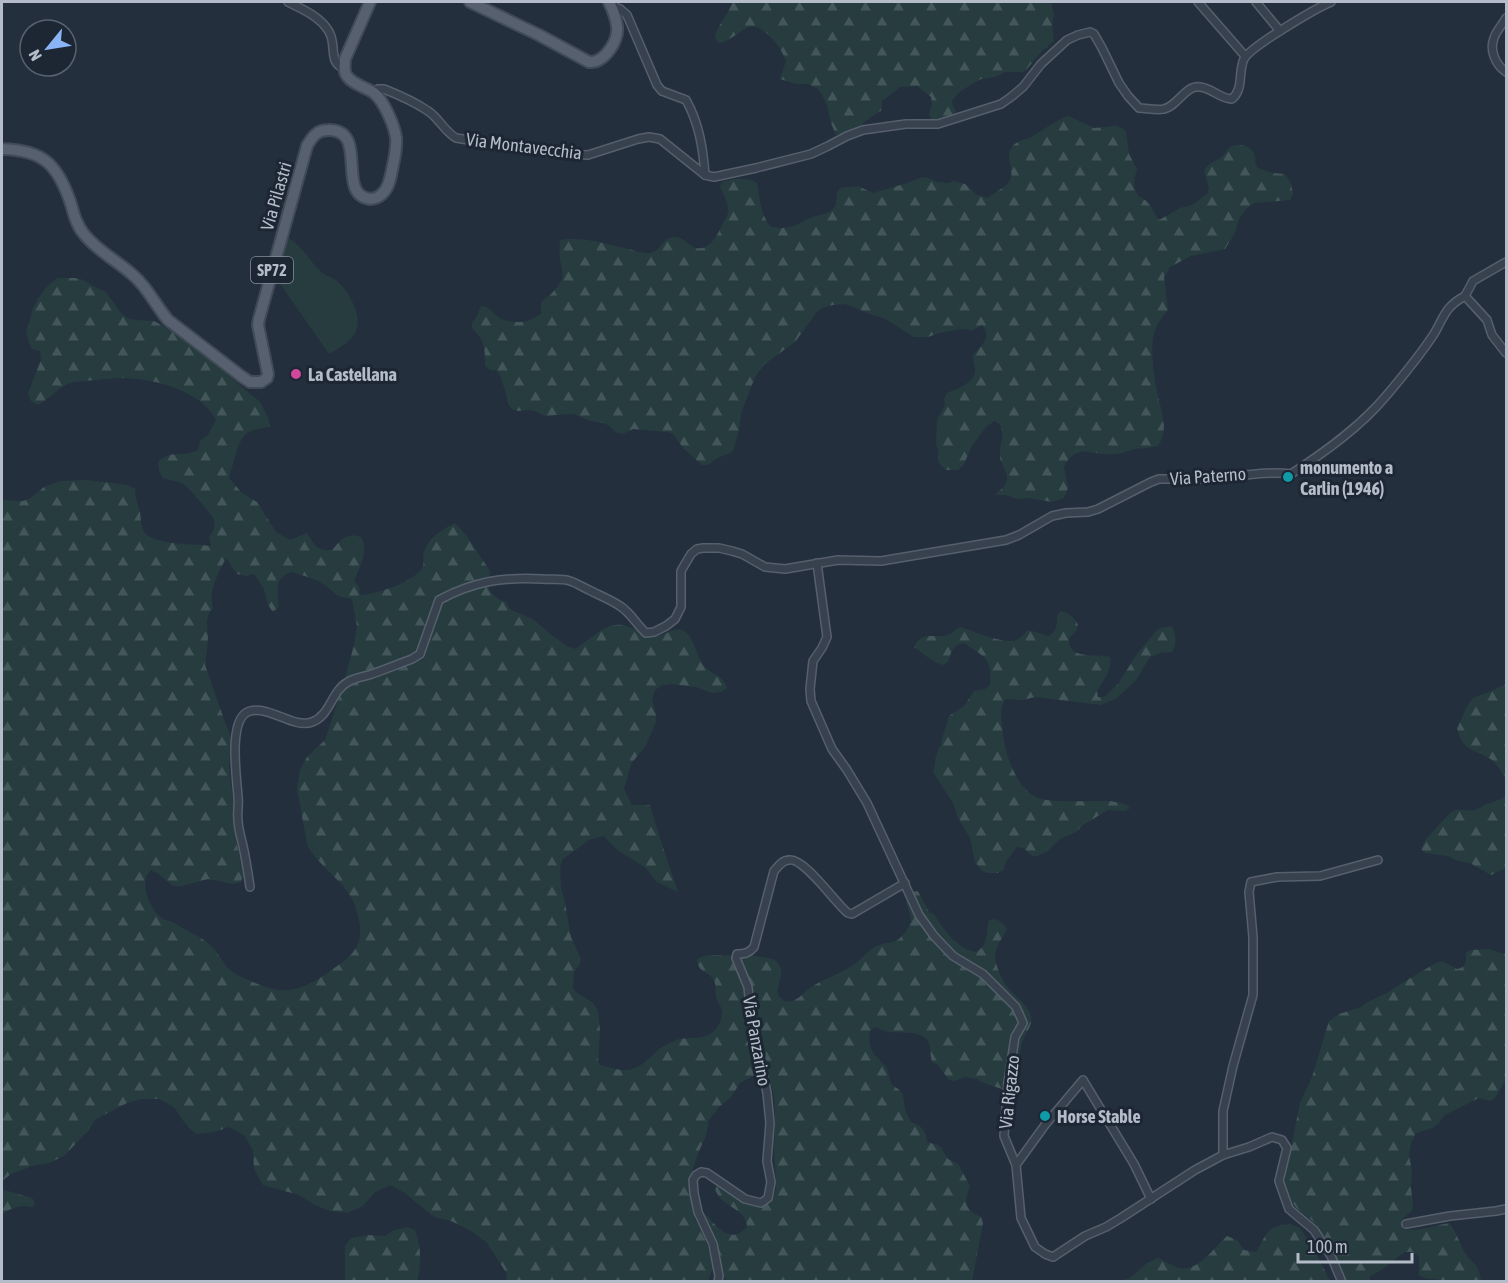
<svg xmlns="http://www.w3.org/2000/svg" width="1508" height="1283" viewBox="0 0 1508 1283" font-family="'Asap Condensed',sans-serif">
<defs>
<pattern id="forest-firs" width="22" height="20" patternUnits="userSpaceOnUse" patternTransform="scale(1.5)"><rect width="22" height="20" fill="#263c3f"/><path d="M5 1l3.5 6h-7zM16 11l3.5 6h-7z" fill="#435659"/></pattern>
</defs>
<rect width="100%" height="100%" fill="#242f3e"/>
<g fill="url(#forest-firs)" fill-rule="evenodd">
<path d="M732 2H1051L1054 14 1052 24 1054 41 1041 52 1027 69 1022 72H1005L995 77 981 79 959 92 952 101 953 106 956 111 954 116 938 121 932 120 929 115 932 104 931 97 917 86 900 87 882 101 881 111C863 119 859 134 836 135L831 123 827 105 821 93 818 89 808 84H796L780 79 786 61C782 49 764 23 749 27 739 31 731 41 719 43L715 38C717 24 729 15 732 2Z"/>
<path d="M1068 116 1094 128 1116 126 1122 128 1126 132 1129 154 1137 169C1134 179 1132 190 1140 197 1143 199 1146 200 1148 203 1153 208 1154 215 1159 220L1180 208 1192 205 1207 194 1209 188 1204 171C1208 162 1216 162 1223 156 1227 152 1228 147 1233 146 1245 142 1258 150 1255 163L1258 168 1273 173 1285 174 1291 183 1293 194 1290 200 1254 203 1246 209 1239 219 1235 233 1225 249 1191 256 1170 267 1164 277 1168 310C1163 316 1158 322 1155 330 1149 345 1154 379 1158 396 1162 415 1169 428 1158 446 1150 448 1142 448 1134 449 1127 451 1121 454 1115 454 1092 457 1078 440 1064 467L1068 488 1064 498 1052 502 1029 498 1018 499 1006 495H995C999 491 1006 486 1007 480 1008 472 1000 464 1000 456 999 444 1006 434 999 423L994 421 985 428 972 446 963 466 958 470H947L942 467 938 461V449L936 444 937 420 945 405 944 399 947 393C956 389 974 384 975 371 975 366 973 361 973 356 981 344 993 339 982 325L973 330 961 329 939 333 928 337H914L884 318 873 315 845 304 833 305 822 308 817 312 795 342 766 363 755 377 741 413 739 430 733 451 728 454 717 458 708 465H702L684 449 673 434 668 432 633 429 623 434 617 433 608 425 603 423 591 421 574 414H568L545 416 535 411 529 410 518 411 512 409 508 404 506 393 500 375 496 370H490L485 366C485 348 485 341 472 328V322L476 318 481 306C489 306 492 312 498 317 504 322 519 323 527 321 531 320 537 316 541 314V302C545 298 549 297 552 293 566 277 563 278 560 259 559 253 560 246 560 240 582 236 607 244 628 249 634 250 640 253 646 253 661 255 661 236 676 237 684 238 689 246 696 248 710 251 718 234 722 225 724 221 727 217 728 213 729 204 724 195 720 187L722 182C733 178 747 177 757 183 760 199 760 214 771 227L782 228 794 226 810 218 827 213 832 210 836 205 837 193 840 188 858 186 873 193 904 184 920 178 926 177 937 182 948 183 954 181 965 184 977 195 988 198C995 191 1005 189 1010 180 1015 170 1005 158 1011 148 1015 141 1025 140 1031 137 1044 130 1054 121 1068 116Z"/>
<path d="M58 278H75L83 280 91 285 106 292 121 313 127 318 135 320 154 321 184 338 260 402 268 417 270 426C263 429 253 429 247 433 237 440 233 466 229 478L242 493 257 502 276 532 290 540 307 533C315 545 316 551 332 550 342 539 345 533 361 537 369 551 360 567 354 581L359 587 360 595C375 595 418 581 423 566 424 563 423 559 423 556 427 538 440 531 455 523L466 535 490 571 488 587 492 594 498 599 506 602 510 609 534 620 553 636 567 646 575 649C597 636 608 615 636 630 643 633 649 637 658 636 666 635 675 626 684 631 695 637 696 658 705 667 714 676 723 675 727 688L720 692 712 693 696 687 671 684 662 685 655 690 652 699 656 714V722L646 745 631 764 624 789 632 805H650L659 835 678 892 657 882 646 868 616 849 604 836 589 840 563 859 560 867 561 888 565 902 571 937 581 959 580 964 574 972 573 988 576 992 593 1003 598 1011 600 1031 598 1061 600 1065C609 1067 619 1071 628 1070 641 1068 649 1058 658 1050 663 1046 669 1043 674 1041 687 1035 704 1042 714 1031 719 1027 723 1016 722 1010 721 1006 717 1002 716 997 715 991 717 984 713 979 707 970 697 972 697 959L707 955 756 956 773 959C777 962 780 965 781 970 783 979 771 993 783 1000 793 1005 801 996 807 990 819 981 839 974 852 966 861 960 868 950 877 946 885 942 892 944 899 939 903 935 908 929 910 924 913 918 908 909 906 902L912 892 918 891 929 912 934 914C943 929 957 949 976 952 988 946 987 933 988 921 995 916 1005 923 1007 930 1003 936 998 944 996 950 992 962 1004 985 1012 992 1020 1001 1028 1005 1031 1017 1033 1028 1022 1036 1021 1047 1020 1052 1018 1061 1018 1065 1018 1074 1022 1083 1020 1092L1011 1099 1008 1098 1005 1090 981 1082 977 1079 965 1077 954 1081 949 1080 938 1065 932 1062C930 1055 931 1048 929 1043 923 1029 900 1034 889 1032 884 1031 879 1029 875 1027L870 1031C867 1050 874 1053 885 1066 889 1071 889 1079 892 1085 907 1093 902 1098 906 1112 908 1115 909 1119 911 1122 922 1126 926 1130 927 1142L938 1145 942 1149 948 1159 958 1164 970 1186C963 1204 965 1209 981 1217L983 1223 972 1281 730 1282 723 1277 720 1258 705 1213C716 1226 730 1246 747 1227 747 1208 718 1206 715 1188L718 1183C731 1193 749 1213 766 1203 772 1200 775 1195 776 1188 777 1176 774 1163 774 1151 774 1125 779 1096 766 1072L751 1077 740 1083 731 1097 719 1107 709 1120 706 1136 699 1151 688 1183 694 1217 704 1235 711 1258 713 1268 708 1281H506L507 1274 487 1243 473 1232 451 1221 434 1217 405 1193 390 1185 374 1193 363 1206 347 1213 330 1211 315 1205 299 1195 263 1185 254 1169 253 1150 244 1135 229 1127 214 1132 196 1134 184 1122 174 1107 159 1099H142L127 1103 96 1119 86 1133 64 1156 49 1163 32 1166 11 1174 2 1181V1186L4 1190 32 1198 35 1203 34 1205 32 1207C20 1204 12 1208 2 1214V500L23 501 31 498 44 487 61 481 87 480 128 485 135 489C135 498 138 504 140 512 141 519 141 529 146 534 158 545 194 544 211 546L209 537C213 532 216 527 214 520 212 514 187 486 182 483 176 481 169 480 163 478L159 471 158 462C171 449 183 458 198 450L200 441 208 435 216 420C202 391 155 379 125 378 108 378 90 381 73 382 59 386 51 398 38 405L31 401 28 393 41 360 40 351 32 349 28 340 26 330C30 323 30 319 32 312 35 301 48 283 58 278ZM226 558 237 574 246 576 254 574 264 589 268 605 273 612 279 607C278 590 273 580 291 572 301 575 314 578 323 584 336 592 333 597 352 599L357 626 354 645 342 689 325 740 307 757 300 770 297 788 307 844C318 868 348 881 356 909 364 933 362 949 340 964 322 977 301 993 278 990 268 989 235 976 229 969 222 961 217 951 209 944 202 938 194 934 186 930 182 928 178 925 174 923 170 920 166 921 162 918 151 910 142 890 146 877 146 876 150 871 151 870L159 874 173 886H182L208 879 233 884 241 882 243 874 233 824V799L229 766 231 742 230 733 226 725 205 665 208 640 207 623 208 615 213 608C208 590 218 574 226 558Z"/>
<path d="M1061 611C1069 613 1075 618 1078 625L1077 630 1069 638C1069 641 1069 645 1071 648 1076 658 1100 654 1110 657 1112 670 1104 680 1097 691L1098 697H1104L1118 684 1137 654 1156 631 1161 628 1172 626C1176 634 1177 644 1172 652L1161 653 1150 657 1136 680 1117 698 1101 705 1035 697 1023 700 1006 699C998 707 1002 723 1003 734 1005 754 1016 787 1036 797 1047 803 1085 801 1100 801 1109 801 1123 801 1130 808L1125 811 1108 810 1083 825 1076 832 1060 839 1048 851 1037 856H1032L1023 848 1017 847 1007 860 1003 870 998 873H987L982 871 975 862 970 838 958 818 953 803 933 772 938 749 941 745 942 739 949 716 964 706 974 691 985 689 990 685C993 658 984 657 964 643 953 645 951 652 948 662L943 665 933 661 914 647C922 630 934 639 948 635 952 633 956 630 960 627 974 631 1004 645 1017 640 1021 638 1024 634 1028 630L1049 636C1057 631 1057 625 1057 615Z"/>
<path d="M1506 684V780C1502 773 1498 765 1492 760 1474 748 1464 753 1457 729L1466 708 1473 698 1489 692Z"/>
<path d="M1506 795V868L1491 875 1470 863 1458 861 1448 856 1425 853 1421 849 1426 839 1451 812C1460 807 1466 812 1475 810 1478 809 1481 807 1484 805 1493 802 1499 801 1506 795Z"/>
<path d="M1489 949 1500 953H1506V1079L1495 1098 1490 1101 1479 1098 1445 1115 1438 1124 1433 1128 1416 1133 1411 1143 1409 1155 1412 1171 1411 1188 1413 1205 1412 1211 1403 1218 1402 1223 1403 1229C1417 1232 1434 1226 1449 1223 1457 1232 1459 1243 1465 1253 1474 1265 1479 1265 1481 1281H1442C1433 1277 1427 1281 1419 1275V1257C1406 1243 1395 1261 1384 1268 1380 1271 1375 1273 1370 1276V1281H1347C1340 1262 1330 1244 1318 1227 1312 1218 1300 1213 1294 1205 1289 1198 1287 1190 1284 1183L1300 1103 1312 1077 1329 1021 1339 1014 1361 1007 1366 1003 1387 993 1402 983 1436 963 1442 961 1457 969C1467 967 1466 961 1466 952L1472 950Z"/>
<path d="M1290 1224 1300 1228 1313 1247 1330 1281H1121L1130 1278 1147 1263 1158 1258C1165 1261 1174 1267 1180 1268 1200 1271 1214 1247 1227 1236L1237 1240 1244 1250 1256 1252C1268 1233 1265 1227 1290 1224Z"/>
<path d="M407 1227 415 1230C421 1245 422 1265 417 1281H345V1246L351 1238 368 1235 385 1236 392 1231Z"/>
</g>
<path fill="#263c3f" d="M286 237C303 245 308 260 321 272 326 276 333 277 337 281 346 289 351 298 355 308 364 333 350 342 329 354L274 275Z"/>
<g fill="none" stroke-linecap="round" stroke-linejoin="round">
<defs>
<g id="minor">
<path d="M288 2C302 9 319 16 328 30 338 44 327 63 344 68"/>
<path d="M1198 2 1245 56"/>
<path d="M1256 2 1280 31"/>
<path d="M611 5 620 9 627 15 657 85 662 91 686 100C699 123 703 148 705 175"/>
<path d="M1506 18C1503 24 1496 31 1494 38 1489 51 1496 65 1506 72"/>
<path d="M374 93 378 89H384C399 95 415 102 428 111 439 118 444 131 456 138L559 154 588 155 638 139 649 137 660 139 705 175 714 177 756 168 811 154 828 146 847 136 863 130 906 124H938L1001 104 1011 97 1023 87 1041 64 1067 40 1078 35 1090 32 1094 34 1102 48 1119 83 1128 96 1139 108C1146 108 1157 111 1164 109 1178 106 1185 85 1200 87 1212 88 1220 99 1232 99 1244 89 1238 71 1244 59 1250 47 1316 8 1331 2"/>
<path d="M1465 296 1473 281 1506 262"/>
<path d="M817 563 827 637 822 648 813 661 810 689 811 701 832 749 847 770 867 803 919 915 934 936 953 956 983 974 1016 1007 1023 1023 1015 1037 1008 1082 1004 1136 1016 1165 1021 1218 1035 1247 1045 1254 1053 1257 1085 1236 1106 1227 1121 1218 1195 1170 1223 1155 1249 1147 1272 1137 1282 1140 1287 1148 1279 1181 1289 1209 1314 1230 1331 1256 1342 1282"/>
<path d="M250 887C248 873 246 860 243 846 241 838 238 828 238 820 237 812 239 804 238 797 237 779 227 717 250 711 271 706 294 729 312 722 331 715 331 691 348 682 354 678 362 677 369 675 384 670 398 664 412 659L420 654 439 600C474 581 503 577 542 579 552 580 561 578 570 581 577 583 584 588 591 591 601 596 611 600 620 606 631 613 636 624 646 633L654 632 666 626 675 619 681 607V571L691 554 697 549 703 548H719L732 551 742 554 765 567 785 569 838 560 881 561 1006 540 1019 535 1052 516 1066 513 1088 512 1098 509 1151 482 1159 479C1179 479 1200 480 1220 478 1244 476 1267 471 1291 474 1325 452 1360 427 1386 396 1403 376 1420 355 1434 334 1445 315 1445 307 1465 296L1487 320 1492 335 1506 353"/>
<path d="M1223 1155V1111L1233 1066 1253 995V937L1249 892 1251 882 1277 877 1320 876 1378 860"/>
<path d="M1016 1165 1045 1125 1083 1080 1134 1164 1151 1199"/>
<path d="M1406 1224 1450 1216 1496 1211 1506 1209"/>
<path d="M718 1282 719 1276 713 1244 698 1212 694 1193 693 1180 696 1175 701 1172 707 1173 745 1199 761 1203 768 1198 771 1182 767 1161 770 1123 767 1093 750 1008 748 987 736 958 737 954C745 954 749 953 754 947L774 871C778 867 782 860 789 860 804 857 836 904 848 913L852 914 905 883"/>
</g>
<g id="primary">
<path d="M470 2 539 35 589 62C605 63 619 40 617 26 616 18 612 8 609 2"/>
<path d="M2 149C44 150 58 165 71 204 74 215 77 226 84 234 97 251 118 261 134 276 148 288 156 306 168 320L241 376 250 382H261L267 378 268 374 258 325 259 319 307 146C312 137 317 130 328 130 370 129 335 195 370 199 375 199 379 197 382 194 390 187 391 174 393 165 395 156 397 147 396 137 394 125 384 101 374 93 366 87 353 85 347 76 343 71 345 65 345 59L370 2"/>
</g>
</defs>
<use href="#minor" stroke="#565f6c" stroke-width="10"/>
<use href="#primary" stroke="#414a57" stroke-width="14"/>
<use href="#minor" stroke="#38414e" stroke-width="7"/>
<use href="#primary" stroke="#56606e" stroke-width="10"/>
</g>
<circle fill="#d1479c" stroke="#1d2633" stroke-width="2" cx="296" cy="374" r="6"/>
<g fill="#0f9aa8" stroke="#1d2633" stroke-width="2">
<circle cx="1288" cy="477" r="6"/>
<circle cx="1045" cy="1116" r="6"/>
</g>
<g text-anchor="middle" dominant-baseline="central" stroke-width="6" stroke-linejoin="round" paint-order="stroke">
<rect fill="#1d2633" stroke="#878f9c" stroke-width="1.5" x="251" y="257" width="42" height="26" rx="4.5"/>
<g font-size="16" font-weight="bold" fill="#b4bcc9">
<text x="272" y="270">SP72</text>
</g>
<g font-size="18" fill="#b4bcc9" stroke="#1d2633">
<text transform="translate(524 146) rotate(7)">Via Montavecchia</text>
<text transform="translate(276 196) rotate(-74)">Via Pilastri</text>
<text transform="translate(1208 476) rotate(-4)">Via Paterno</text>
<text transform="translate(757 1041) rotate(80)">Via Panzarino</text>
<text transform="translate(1009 1092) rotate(-84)">Via Rigazzo</text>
</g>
<g font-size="18" font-weight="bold" fill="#b4bcc9" stroke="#1d2633" text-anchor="start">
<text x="308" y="374">La Castellana</text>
<text x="1300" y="467">monumento a<tspan x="1300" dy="21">Carlin (1946)</tspan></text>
<text x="1057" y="1116">Horse Stable</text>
</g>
</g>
<rect width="1508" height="1283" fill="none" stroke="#b4bcc9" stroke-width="6"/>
<g transform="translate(48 48) rotate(240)"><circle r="28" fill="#1d2633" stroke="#59626f" stroke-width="1.5"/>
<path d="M0-4.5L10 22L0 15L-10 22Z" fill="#8ab4f8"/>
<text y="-9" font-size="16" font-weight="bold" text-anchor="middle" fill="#b4bcc9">N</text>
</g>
<path d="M1298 1253v9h114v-9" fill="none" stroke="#b4bcc9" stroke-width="3"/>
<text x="1307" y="1253" font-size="18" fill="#b4bcc9" stroke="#1d2633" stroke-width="4.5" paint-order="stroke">100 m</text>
</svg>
